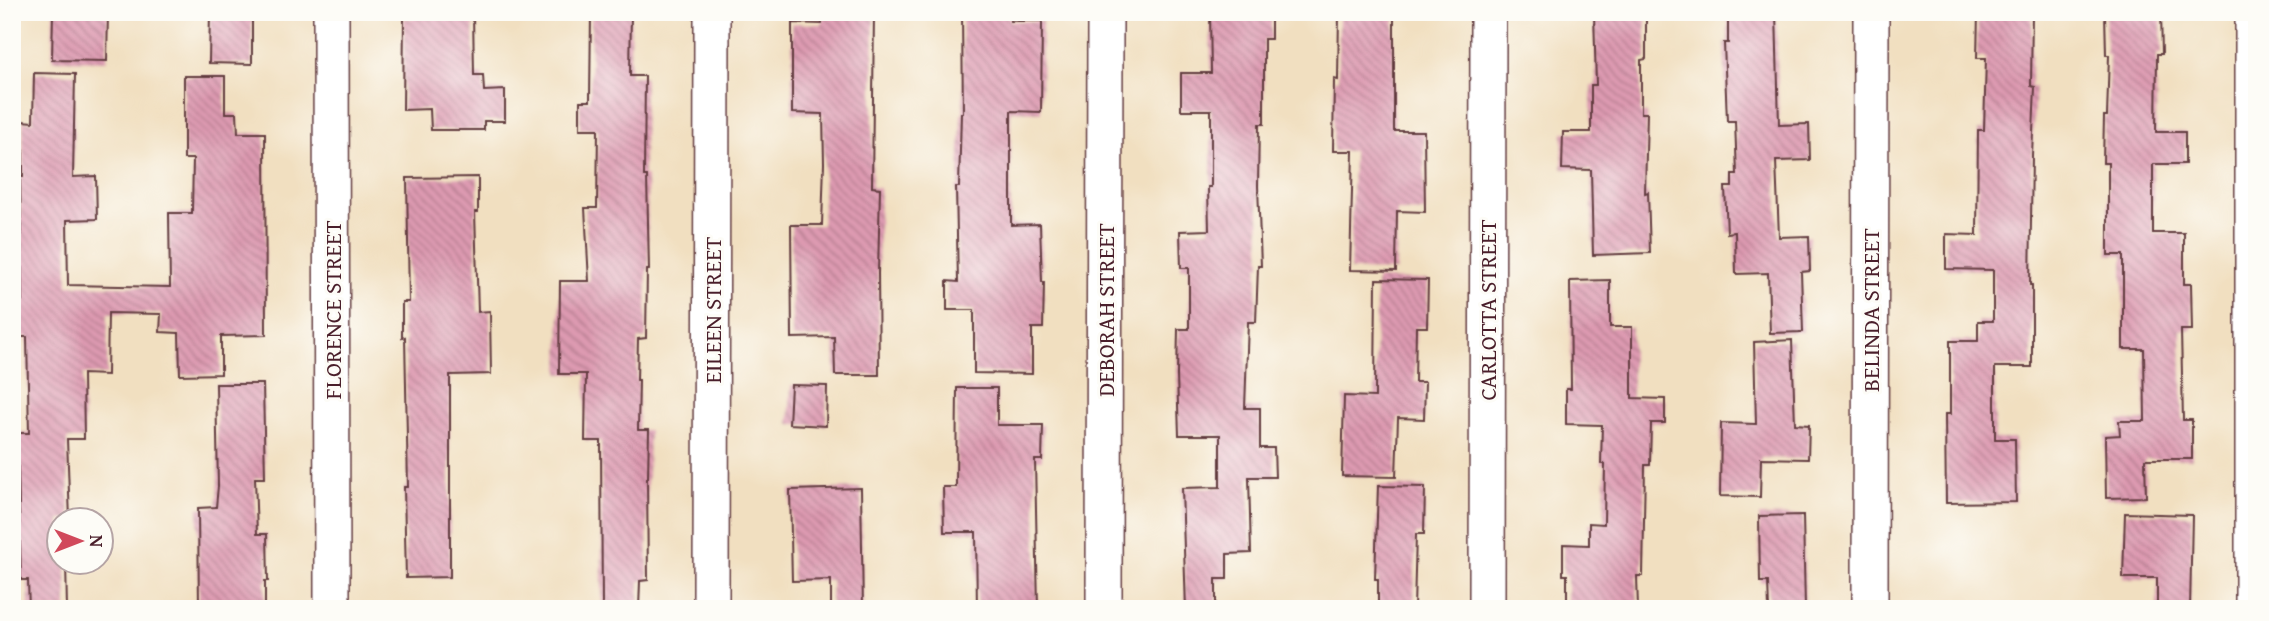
<svg xmlns="http://www.w3.org/2000/svg" width="2269" height="621" viewBox="0 0 2269 621" font-family="'Gentium Book Plus',serif">
<defs>
<pattern id="building-back-hatch" width="6" height="6" patternUnits="userSpaceOnUse" patternTransform="scale(1.75)"><rect width="6" height="6" fill="#dd9ab1"/><path d="M-1 5l2 2M0 0l6 6M5-1l2 2" fill="none" stroke="#b57d90"/></pattern>
</defs>
<rect width="100%" height="100%" fill="#fdfcf7"/>
<filter id="ink" filterUnits="userSpaceOnUse"><feTurbulence type="fractalNoise" baseFrequency=".0143" numOctaves="2"/><feDisplacementMap in="SourceGraphic" scale="14" xChannelSelector="R" yChannelSelector="G"/><feConvolveMatrix kernelMatrix="1 2 1 2 8 2 1 2 1" color-interpolation-filters="sRGB"/></filter>
<filter id="wash" filterUnits="userSpaceOnUse"><feTurbulence type="fractalNoise" baseFrequency=".00686" numOctaves="4" result="noise"/><feDisplacementMap in="SourceGraphic" scale="28" xChannelSelector="R" yChannelSelector="G"/><feGaussianBlur stdDeviation="1.57" result="paint"/><feColorMatrix in="noise" values="0 0 0 0 0 0 0 0 0 0 0 0 0 0 0 0 0 1.4 0 .05"/><feComposite in="paint" operator="in"/></filter>
<g filter="url(#wash)">
<rect width="100%" height="100%" fill="#f1dfc0"/>
<g id="blocks">
<g fill="url(#building-back-hatch)">
<path d="M53 12H108L107 61 52 60Z"/>
<path d="M210 12H252V64L209 63Z"/>
<path d="M416 12H473L474 75H483L484 91 505 90V121H484V130H431L430 109 403 110 404 18H416Z"/>
<path d="M591 12H631L630 76H645L644 176H647L649 270H647L646 338 638 339 637 380H639L638 430H649L648 478H647L648 580 640 581 639 609H602L601 441H585L586 374H559L560 281H589L585 208H597L598 129H580V101H590Z"/>
<path d="M823 12H874L872 187 880 188 878 273 879 375H835L834 337 792 338 791 225H822L824 163 823 114 792 113V23L822 24Z"/>
<path d="M962 12H1010V21H1042L1041 112 1011 111V225L1040 224 1042 282H1044L1043 328H1032V374L974 373V310H947V281L958 282 956 187H959L961 113H963Z"/>
<path d="M1210 12H1271V39H1264V124H1259L1258 186 1261 266H1258L1256 322H1248L1245 408H1260V448H1274L1275 477H1249L1251 553 1227 554V579H1216V609H1186L1182 488 1220 487V435H1179L1177 375 1178 329H1189V268H1181L1180 231 1209 230 1208 187H1211V110H1181V73H1211Z"/>
<path d="M1339 12H1394V131H1424L1425 212 1397 211 1396 271 1350 270 1353 151H1333L1334 79 1338 80Z"/>
<path d="M1594 12H1646V59L1641 60V113H1647L1645 193 1648 192 1650 253 1593 255 1591 170 1562 169 1563 132H1591V85H1596Z"/>
<path d="M1728 12H1776L1779 125 1809 124 1810 160 1776 161 1779 237 1809 236 1810 271 1801 272 1803 332 1770 333 1768 273 1736 274 1735 232 1727 233 1725 187H1732V174H1737L1735 121H1727L1724 43H1728Z"/>
<path d="M1978 12H2032L2031 86 2035 87 2032 155 2030 285H2032V367H1995V439H2015L2016 502 1946 503 1945 414H1950V341H1978V321H1993V270L1946 269V234L1977 235 1978 130H1984L1986 58H1977Z"/>
<path d="M2105 12H2161L2162 54H2157L2156 132H2185V164H2153V233H2184V284H2191L2192 330H2181L2183 420H2192V459H2145L2146 497 2106 498 2105 436 2120 435 2119 421H2145L2144 349H2123V255H2108V163H2103L2104 116H2107L2109 55H2106Z"/>
<path d="M34 73 75 74 73 177 96 176 97 219 67 220 68 285 170 287 169 213H192L193 159H184V76H225V113H237L238 133H265L266 335 221 336V374L180 375 179 333 160 332 161 314 108 313 107 375 83 374 84 439H67L70 520H60V562H66L67 609H29L28 580H21L17 433H29L27 337H19L20 300H22L20 177H23V121L33 122Z"/>
<path d="M478 177V212H475L478 312 490 311 491 374 450 375V577L406 578 404 487H408L405 337 402 338V302H409L407 178Z"/>
<path d="M1376 279 1428 280 1427 327H1416L1415 382H1425L1424 419 1398 418 1396 477 1342 476 1344 396 1375 397Z"/>
<path d="M1610 280V327H1632V398L1665 399V423H1651L1650 465H1645L1643 576H1637L1638 609H1567V575H1563V544L1589 545V523L1604 524 1605 464H1601L1602 425 1566 424V389H1571L1570 281Z"/>
<path d="M1792 340 1795 424 1809 425 1808 459 1761 458 1760 497 1720 496 1721 423 1756 424 1754 342Z"/>
<path d="M216 384H263L265 478H255L257 534H267L268 581H265V609H199L198 508 216 507 218 486Z"/>
<path d="M791 385 827 386 826 426 789 424Z"/>
<path d="M957 388H997V425H1043L1042 460H1035L1038 609H977L976 532H944L943 487H956Z"/>
<path d="M1378 486 1425 487 1424 534H1416L1414 609H1378V579H1375Z"/>
<path d="M861 488 863 609H831V580L792 581 790 490Z"/>
<path d="M2125 513 2192 515 2190 609 2157 608V578H2123Z"/>
<path d="M1803 515 1805 608 1769 609 1768 582H1760L1759 516Z"/>
</g>
</g>
</g>
<g filter="url(#ink)">
<use href="#blocks" fill-opacity="0" stroke="#633c41" stroke-width="2"/>
<g fill="none" stroke-linecap="round" stroke-linejoin="round">
<defs>
<g id="street">
<path d="M331 12 332 609"/>
<path d="M711 609 712 12"/>
<path d="M1104 609 1105 12"/>
<path d="M1487 609 1488 12"/>
<path d="M1870 609 1871 12"/>
<path d="M2253 609V12"/>
</g>
</defs>
<use href="#street" stroke="#633c41" stroke-width="38"/>
<use href="#street" stroke="#fff" stroke-width="35"/>
</g>
</g>
<g text-anchor="middle" dominant-baseline="central" stroke-width="6" stroke-linejoin="round" paint-order="stroke">
<g font-size="23" fill="#4a1f2b" stroke="#fdfcf7">
<text transform="translate(332 310) rotate(-90)">FLORENCE STREET</text>
<text transform="translate(712 310) rotate(-90)">EILEEN STREET</text>
<text transform="translate(1105 310) rotate(-90)">DEBORAH STREET</text>
<text transform="translate(1487 310) rotate(-90)">CARLOTTA STREET</text>
<text transform="translate(1870 310) rotate(-90)">BELINDA STREET</text>
</g>
</g>
<rect width="2269" height="621" fill="none" stroke="#fdfcf7" stroke-width="42"/>
<g transform="translate(80 541) rotate(90)"><circle r="33" fill="#fdfcf7" stroke="#b5a4a5" stroke-width="2"/>
<path d="M0-5L12 26L0 18L-12 26Z" fill="#d1495b"/>
<text y="-10" font-size="19" font-weight="bold" text-anchor="middle" fill="#4a1f2b">N</text>
</g>
</svg>
